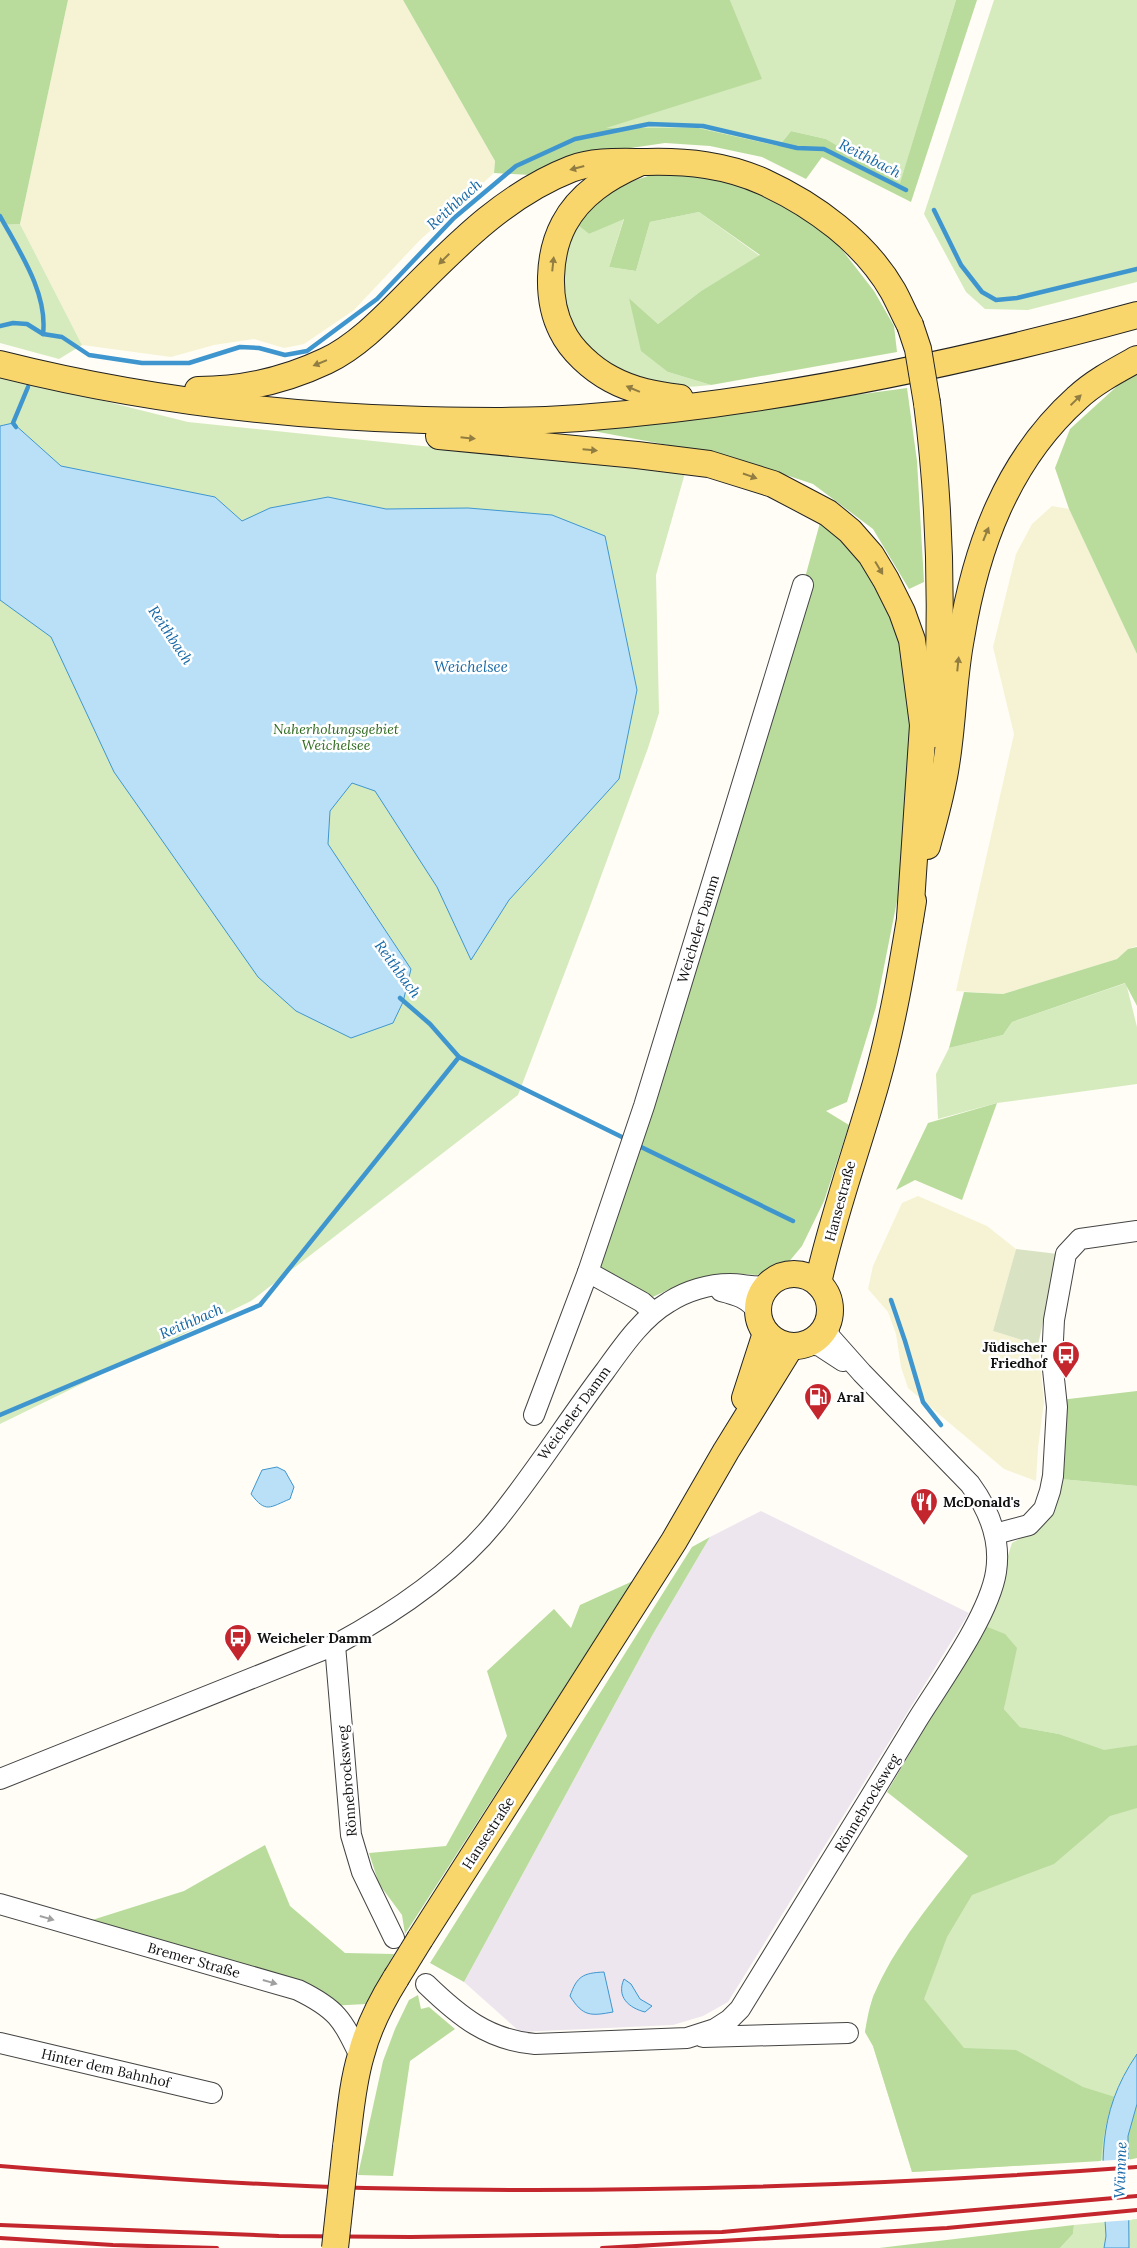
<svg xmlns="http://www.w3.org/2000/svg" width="1137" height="2248" viewBox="0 0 1137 2248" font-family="Lora,serif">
<rect width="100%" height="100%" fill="#fffdf5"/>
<path fill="#eee6ef" d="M761 1511 969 1613 728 2002 703 2016 673 2025 520 2032 464 1982 653 1634 710 1537Z"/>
<g fill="#f6f3d4">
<path d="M68 0H403L495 161 494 173 420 240 354 310 304 344 284 348 254 339 214 345 171 357 82 345 20 224Z"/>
<path d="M1052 506 1069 509 1137 654V946L1128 949 1117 959 1003 994 956 991 1014 734 993 647 1016 554 1032 524Z"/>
<path d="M918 1196 987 1226 1016 1249 993 1331 1038 1345 1044 1402 1038 1448 1036 1481 1004 1469 908 1388 901 1367 896 1334 888 1312 868 1289 873 1266 902 1203Z"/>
</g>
<g fill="#d5ebbd">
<path d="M730 0H956L900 184 826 139 791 131 779 146 698 128H603L761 79Z"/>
<path d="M994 0H1137V282L1028 310 985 309 966 292 924 214Z"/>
<path d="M699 212 760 256 701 291 658 324 629 298 668 372 711 385C690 387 668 389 647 383 627 377 596 358 584 342 565 318 558 277 564 247 566 239 571 230 574 222L589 234 624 218 609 267 636 271 650 222Z"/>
<path d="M0 221 2 225 20 224 82 345 59 359 0 343Z"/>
<path d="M0 375 188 422 685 473 656 575 659 713 648 748 589 909 518 1095 251 1301 0 1424Z"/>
<path d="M1126 983 1137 1027V1084L997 1103 938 1119 936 1074 949 1048 1003 1035 1012 1022Z"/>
<path d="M1060 1479 1137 1486V1745L1104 1751 1059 1734 1020 1727 1004 1709 1008 1686 985 1626 1012 1543 1041 1527Z"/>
<path d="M1137 1757V2158L912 2172 873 2046 865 2032 873 1996 891 1961 955 1872Z"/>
<path d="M1137 2219V2248H1060L1073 2234 1074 2225Z"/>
</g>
<g fill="#b9dc9c">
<path d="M0 0H68L20 224 2 225 0 221Z"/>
<path d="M403 0H730L762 79 606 128H698L779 146 791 131 826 139 900 183 956 0H977L911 202 822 157 806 179 762 157 710 146 665 143 610 151 530 175 494 173 495 161Z"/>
<path d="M660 172 703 173 748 187 798 211 836 242 874 291 894 326 897 352 711 385 668 372 641 351 629 298 658 324 701 291 760 255 699 212 650 222 636 271 609 267 624 219 589 234 574 222 615 187Z"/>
<path d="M1137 368V654L1069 509 1055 468 1070 429Z"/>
<path d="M907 388 917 461 924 582 909 589 873 529 813 484 732 457 593 431Z"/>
<path d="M821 519 849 540 889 609 913 679 916 738 899 891 876 1007 847 1102 826 1111 849 1125 824 1201 802 1246 787 1264 757 1275 729 1273 674 1287 642 1302 588 1272 803 585Z"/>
<path d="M1137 947V1006L1125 983 1012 1022 1003 1035 949 1048 964 992 1003 994 1117 959 1128 949Z"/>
<path d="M997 1103 962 1200 915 1180 896 1190 928 1123Z"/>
<path d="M1137 1391V1486L1060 1479V1400Z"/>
<path d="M710 1537 653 1634 464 1982 430 1963 692 1547Z"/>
<path d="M633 1581 405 1934 402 1915 379 1884 369 1853 446 1846 507 1736 487 1671 554 1609 571 1628 580 1605Z"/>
<path d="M985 1626 1005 1634 1017 1648 1004 1709 1020 1727 1059 1734 1104 1750 1137 1745V1808L1110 1816 1054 1864 972 1895 947 1937 924 1999 964 2048 1016 2050 1083 2087 1115 2097C1106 2118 1103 2138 1101 2161L912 2172 873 2046 865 2032C867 2020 869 2007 874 1995 893 1948 936 1896 968 1856L887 1792Z"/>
<path d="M265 1845 290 1906 345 1953 394 1954 366 2004 329 2006 73 1926 184 1891Z"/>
<path d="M418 1995 421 2009 429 2007 455 2029 410 2061 393 2176 358 2175 383 2061 395 2029 409 2000Z"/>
<path d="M1137 2104V2158L1128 2160V2136Z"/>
<path d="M1074 2225 1073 2234 1060 2248H879Z"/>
</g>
<path fill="#d9e3c4" d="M1016 1249 1058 1254 1038 1345 993 1331Z"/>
<g fill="#b9e0f7" stroke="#3f96cf">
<path d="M13 423 61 466 215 497 242 521 270 508 328 497 386 509 468 508 552 515 605 536 637 690 619 779 509 900 471 960 437 887 375 791 352 783 330 811 328 844 411 969 403 1002 393 1023 351 1038 296 1011 258 977 114 772 51 637 0 600V426Z"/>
<path d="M277 1467 285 1471 294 1487 290 1499C270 1507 266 1514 251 1494L262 1470Z"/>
<path d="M604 1972 613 2012C591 2016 583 2017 570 1996 577 1976 583 1973 604 1972Z"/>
<path d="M624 1979 631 1984 640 1999 652 2006 645 2012C629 2008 616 1997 624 1979Z"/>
<path d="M1137 2054V2104L1128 2136 1129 2248H1104L1106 2236C1102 2167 1095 2115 1137 2054Z"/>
</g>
<path fill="#fffdf5" d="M1130 2159 1132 2220 1102 2222 1099 2161Z"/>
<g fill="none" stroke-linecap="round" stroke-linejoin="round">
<g stroke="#3f96cf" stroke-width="4.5">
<path d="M934 210 961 265 982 292 996 300 1017 298 1137 269"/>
<path d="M0 216C19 251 48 293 43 334"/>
<path d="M0 326 13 323 27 324 43 334 62 337 89 355 142 363H189L240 347 259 348 285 355 307 351 377 299 454 218 516 166 575 139 649 124 703 126 797 148 824 149 906 190"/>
<path d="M16 427 13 423 28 387"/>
<path d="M459 1057 628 1140"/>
<path d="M637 1145 793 1221"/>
<path d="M891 1300 905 1341 923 1402 941 1425"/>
<path d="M0 1415 260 1305 459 1057 430 1024 400 998"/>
</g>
<defs>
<g id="minor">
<path d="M588 1272 642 1302 653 1312"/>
<path d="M721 1291C737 1295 748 1298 758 1312"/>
<path d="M809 1344 820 1346 843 1361"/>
<path d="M534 1415 588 1272 644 1106 803 585"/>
<path d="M995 1534 1029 1525 1044 1509 1050 1491 1053 1476 1057 1407 1052 1360 1054 1320 1066 1254 1080 1239 1137 1231"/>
<path d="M335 1645 351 1835 362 1872 394 1938"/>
<path d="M0 1779 335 1645C394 1613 454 1573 496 1521 535 1473 568 1420 605 1371 623 1346 642 1318 669 1302 686 1291 709 1284 730 1284 743 1284 755 1288 767 1286"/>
<path d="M0 1904 298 1990C337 2009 342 2019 360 2056"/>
<path d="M426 1984C459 2016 488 2040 535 2044L687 2038 715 2029 729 2020 740 2009C799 1913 858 1818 916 1722 940 1683 989 1616 996 1572 1001 1540 989 1510 970 1484L862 1373 830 1337 827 1327"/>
<path d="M703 2037 848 2033"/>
<path d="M0 2043 212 2093"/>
</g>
<g id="major">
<path d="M637 164C608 177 580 194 564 224 548 254 546 300 562 331 571 350 592 369 611 379 633 391 656 395 680 398"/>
<path d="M0 364C139 399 281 416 424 420 476 421 528 422 580 418 769 404 955 365 1137 315"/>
<path d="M198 390C243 390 286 380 326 361 358 346 387 315 412 290 459 243 507 194 571 169 594 160 622 162 647 162 688 161 726 165 764 182 814 205 865 242 893 291 899 302 904 314 910 325"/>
<path d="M927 403C941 512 943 624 935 734"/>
<path d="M439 436 637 455 709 464 773 484 828 513 850 531 871 555 886 580 902 612 912 640 923 725 910 918"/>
<path d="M927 846C934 820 942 793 946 765 953 723 953 680 961 638 976 547 1007 461 1077 398 1094 382 1117 370 1137 359"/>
<circle cx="794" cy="1310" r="36"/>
<path d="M818 1283C833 1215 857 1150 876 1083 893 1023 903 962 913 901"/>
<path d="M745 1398 766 1333"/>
<path d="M420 1939 674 1541 726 1451 791 1346"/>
<path d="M346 2147C350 2117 352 2085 361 2055 368 2028 381 2002 396 1978"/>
</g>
</defs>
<use href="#minor" stroke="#444" stroke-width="22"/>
<use href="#major" stroke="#222" stroke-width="28"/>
<use href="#minor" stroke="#fff" stroke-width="20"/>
<use href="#major" stroke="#f9d66b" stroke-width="26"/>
<g stroke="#c4262e" stroke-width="4">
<path d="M0 2166C121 2176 244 2185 365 2188 623 2194 880 2186 1137 2167"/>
<path d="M0 2225 279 2236 411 2237 722 2232 1137 2196"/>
<path d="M0 2238 113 2245 217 2248"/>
<path d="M602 2248 947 2228 1137 2210"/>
</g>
<defs>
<g id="major-bridge">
<path d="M910 325 918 349 927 403"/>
<path d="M396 1978 420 1939"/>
<path d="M335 2248 346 2147"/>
</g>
</defs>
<use href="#major-bridge" stroke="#222" stroke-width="28" stroke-linecap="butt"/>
<use href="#major-bridge" stroke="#f9d66b" stroke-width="26"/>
</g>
<defs><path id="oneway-solid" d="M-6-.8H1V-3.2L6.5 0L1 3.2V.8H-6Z" transform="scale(1.25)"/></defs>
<g fill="#917d42">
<use href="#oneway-solid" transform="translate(577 168) rotate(165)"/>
<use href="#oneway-solid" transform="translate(444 259) rotate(135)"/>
<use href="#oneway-solid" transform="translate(553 264) rotate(-84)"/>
<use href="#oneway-solid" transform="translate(320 363) rotate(158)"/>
<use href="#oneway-solid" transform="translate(633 389) rotate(-157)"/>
<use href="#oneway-solid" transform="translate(1076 400) rotate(-44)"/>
<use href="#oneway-solid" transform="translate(468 438) rotate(6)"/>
<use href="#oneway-solid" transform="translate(590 450) rotate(5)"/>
<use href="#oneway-solid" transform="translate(750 476) rotate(19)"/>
<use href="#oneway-solid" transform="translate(986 534) rotate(-68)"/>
<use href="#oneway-solid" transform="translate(879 568) rotate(59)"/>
<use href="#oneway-solid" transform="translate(958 664) rotate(-84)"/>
</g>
<g fill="#a0a0a0">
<use href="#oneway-solid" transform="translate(47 1918) rotate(16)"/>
<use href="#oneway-solid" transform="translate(270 1982) rotate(16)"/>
</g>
<defs>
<symbol id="bus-pin" viewBox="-11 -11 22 30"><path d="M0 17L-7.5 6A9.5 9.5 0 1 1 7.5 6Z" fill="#c4262e" stroke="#fff"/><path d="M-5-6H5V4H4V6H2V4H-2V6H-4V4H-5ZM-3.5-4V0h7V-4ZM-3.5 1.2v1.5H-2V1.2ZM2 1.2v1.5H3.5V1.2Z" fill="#fff"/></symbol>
<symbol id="fuel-pin" viewBox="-11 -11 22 30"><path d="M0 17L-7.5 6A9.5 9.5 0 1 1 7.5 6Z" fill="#c4262e" stroke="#fff"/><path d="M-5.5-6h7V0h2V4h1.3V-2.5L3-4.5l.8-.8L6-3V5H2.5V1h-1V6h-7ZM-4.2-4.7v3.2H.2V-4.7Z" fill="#fff"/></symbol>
<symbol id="restaurant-pin" viewBox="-11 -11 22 30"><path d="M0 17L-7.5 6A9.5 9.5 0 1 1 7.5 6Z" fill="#c4262e" stroke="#fff"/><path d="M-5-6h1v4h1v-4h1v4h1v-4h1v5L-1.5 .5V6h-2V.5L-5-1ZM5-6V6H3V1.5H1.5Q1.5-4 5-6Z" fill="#fff"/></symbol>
</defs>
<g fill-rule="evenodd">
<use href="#bus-pin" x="1050" y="1339" width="32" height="43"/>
<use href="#fuel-pin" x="802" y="1381" width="32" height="43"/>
<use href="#restaurant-pin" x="908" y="1486" width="32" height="43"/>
<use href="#bus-pin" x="222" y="1622" width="32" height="43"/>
</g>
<g text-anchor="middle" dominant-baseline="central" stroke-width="5" stroke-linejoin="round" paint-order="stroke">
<g font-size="14" font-style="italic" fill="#2f6b1f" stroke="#fff">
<text x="336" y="729">Naherholungsgebiet<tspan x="336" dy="16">Weichelsee</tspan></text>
</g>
<g font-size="14" fill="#111" stroke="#fff">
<text transform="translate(698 929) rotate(-73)">Weicheler Damm</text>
<text transform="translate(840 1201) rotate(-75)">Hansestraße</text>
<text transform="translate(574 1413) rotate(-54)">Weicheler Damm</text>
<text transform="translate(347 1781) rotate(-95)">Rönnebrocksweg</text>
<text transform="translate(867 1803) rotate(-59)">Rönnebrocksweg</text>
<text transform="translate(488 1833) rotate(-57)">Hansestraße</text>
<text transform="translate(194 1960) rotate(16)">Bremer Straße</text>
<text transform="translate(106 2068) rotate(13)">Hinter dem Bahnhof</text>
</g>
<g font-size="14" font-weight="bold" fill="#111" stroke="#fff" text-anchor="start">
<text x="1047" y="1347" text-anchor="end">Jüdischer<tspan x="1047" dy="16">Friedhof</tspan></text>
<text x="837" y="1397">Aral</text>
<text x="943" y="1502">McDonald's</text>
<text x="257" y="1638">Weicheler Damm</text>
</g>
<g font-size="15" font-style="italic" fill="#1768a6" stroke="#fff">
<text transform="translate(870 158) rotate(27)">Reithbach</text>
<text transform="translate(454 204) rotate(-42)">Reithbach</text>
<text transform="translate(171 635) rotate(56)">Reithbach</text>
<text x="471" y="666">Weichelsee</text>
<text transform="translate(398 969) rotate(54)">Reithbach</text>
<text transform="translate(191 1321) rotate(-23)">Reithbach</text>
<text transform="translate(1120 2170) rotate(-88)">Wümme</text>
</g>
</g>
</svg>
